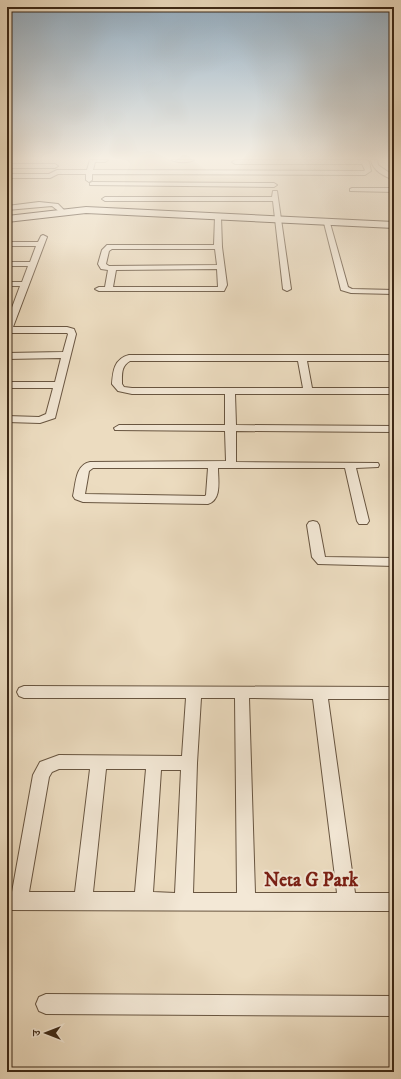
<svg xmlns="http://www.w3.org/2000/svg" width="401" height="1079" viewBox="0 0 401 1079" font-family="'IM FELL DW Pica','Noto Serif Devanagari',serif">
<rect width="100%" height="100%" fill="#ecdcc0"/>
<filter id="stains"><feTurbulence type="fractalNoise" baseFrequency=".005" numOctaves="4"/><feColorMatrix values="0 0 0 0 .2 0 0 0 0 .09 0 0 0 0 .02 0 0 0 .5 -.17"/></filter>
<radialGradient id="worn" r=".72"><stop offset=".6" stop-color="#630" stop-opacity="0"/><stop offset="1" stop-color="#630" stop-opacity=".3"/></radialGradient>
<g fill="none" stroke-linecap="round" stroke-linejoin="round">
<defs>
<g id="street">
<path d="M90 160H108L105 162H95L93 170 364 171 365 170 362 164H235L232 162 235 160H367L369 162 371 171 365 175 92 174V180L89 182 86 180V174H58L50 178H7V174H49L57 170H87Z"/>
<path d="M172 160H194C189 163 177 163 172 160Z"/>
<path d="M371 160H377L378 165 394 176V180C384 176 373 171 371 160Z"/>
<path d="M7 164H55L58 166 55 168H7Z"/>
<path d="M92 182 274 183 277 185 274 187 90 185V183Z"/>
<path d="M352 188H394V192L350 191V189Z"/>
<path d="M273 191H277L291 289 287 291 283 289 273 201H105L102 199 105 197H272Z"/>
<path d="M39 202 58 204 66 212 61 213 52 206 7 210V206Z"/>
<path d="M218 215 221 217 222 247 227 285 224 291H99L95 289 99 287H105L108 270 101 269 98 264 102 250 107 245H214L215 217ZM112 249H215L217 265 109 266 106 264 109 251ZM217 269 218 287H113L116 270Z"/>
<path d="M327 221 330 223 348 287 352 289 394 290V294L351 293 341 290 324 223Z"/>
<path d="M43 235 47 237 13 327H67L74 329 76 334 55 418 40 423 7 422V416L39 417 46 414 53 388H7V382H55L61 358 7 359V353L63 352 68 334 67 333H7V321L20 286H7V282H22L28 266H7V262H30L36 246H7V242H38L41 236Z"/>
<path d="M129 355H394V361H307L312 388H394V394H235L236 425 394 426V432L236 431V462L378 463 379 465 378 467 356 468 369 521 367 524H359L357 521 345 468H218C218 480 222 500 208 504L83 502 75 499 73 496C76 484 75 465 90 462L226 461 225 431 115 430 114 428 119 425H225V394H132L118 391 112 384C113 371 114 359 129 355ZM130 361H298L303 388H132L124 387 122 384C122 374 121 366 130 361ZM93 468H208L206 495 205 496 85 494 89 471Z"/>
<path d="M313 521 317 522 319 525 325 557 394 558V566L318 564 312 557 307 525 309 522Z"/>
<path d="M24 686 394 687V699H328L355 893H394V911L7 910V892H12L33 775 40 762 59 755 182 756 186 698H24L19 696 17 692 19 688ZM201 698H235L237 893H193L197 763ZM249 698 313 699 337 893H255ZM59 769H90L75 892H29L49 777 52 772ZM106 769H146L135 892H93ZM161 770H181L175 893 153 892Z"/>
<path d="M46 994 394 996V1016L46 1014 39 1011 36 1004 39 997Z"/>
</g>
<path id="secondary" d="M86 207 394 222V228L86 213 7 222V216Z"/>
</defs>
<use href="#street" stroke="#685540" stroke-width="2"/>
<use href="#secondary" stroke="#3c2816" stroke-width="2"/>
<use href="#street" fill="#f3e8d6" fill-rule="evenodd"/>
<use href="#secondary" fill="#f3e8d6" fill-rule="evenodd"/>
</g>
<linearGradient id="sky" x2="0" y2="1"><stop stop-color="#91acc1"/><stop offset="0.51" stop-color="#f6efe3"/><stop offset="1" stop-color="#f6efe3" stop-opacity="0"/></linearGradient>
<rect width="401" height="311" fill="url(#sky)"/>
<g text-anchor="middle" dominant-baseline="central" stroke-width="4" stroke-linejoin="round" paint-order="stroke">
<g font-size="19" font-weight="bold" fill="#7a1f14" stroke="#f3e8d6">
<text x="311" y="880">Neta G Park</text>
</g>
</g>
<rect width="401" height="1079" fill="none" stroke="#ecdcc0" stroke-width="24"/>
<rect x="8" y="8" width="385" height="1063" fill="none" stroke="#3c2816" stroke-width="2"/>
<rect x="12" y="12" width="377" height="1055" fill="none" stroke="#3c2816"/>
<g transform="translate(46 1033) rotate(270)" stroke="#f3e8d6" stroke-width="3" paint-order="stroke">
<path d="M0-3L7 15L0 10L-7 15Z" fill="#3c2816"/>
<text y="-6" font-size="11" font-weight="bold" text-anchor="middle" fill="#3c2816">उ</text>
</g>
<rect width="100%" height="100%" filter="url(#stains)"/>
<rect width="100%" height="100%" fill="url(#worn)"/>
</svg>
